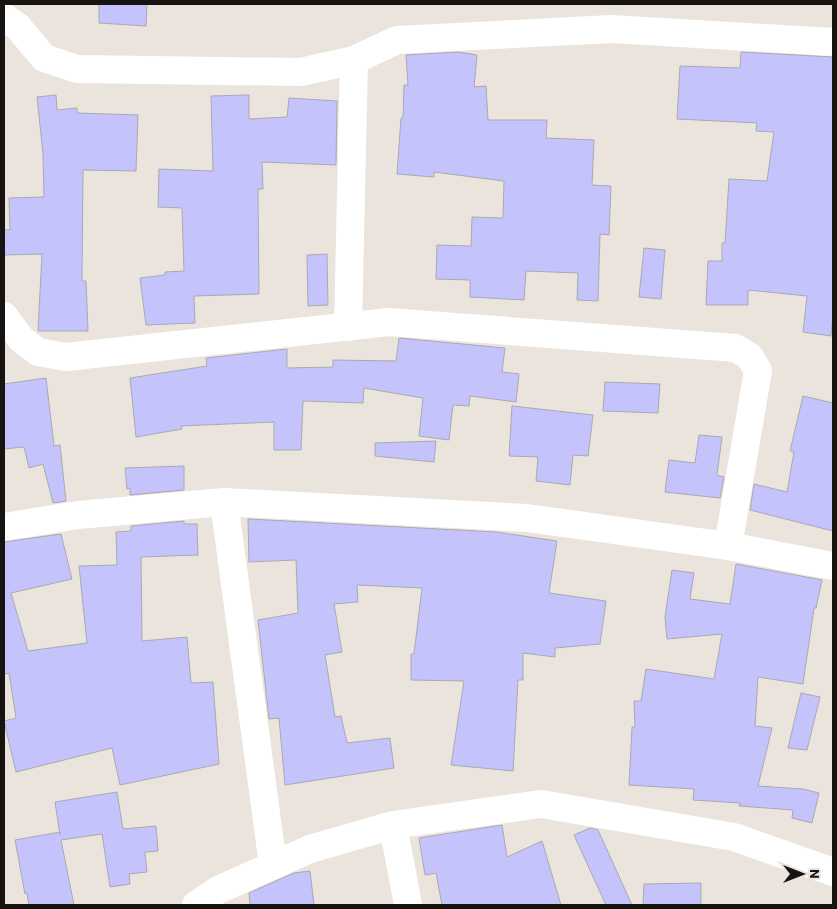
<svg xmlns="http://www.w3.org/2000/svg" width="837" height="909" viewBox="0 0 837 909" font-family="Barlow,sans-serif">
<rect width="100%" height="100%" fill="#ebe4dd"/>
<g fill="#c4c3fc" stroke="#a9a9b2">
<path d="M99 4H147L146 26 99 23Z"/>
<path d="M458 52 477 55 474 87 486 86 488 120H547L546 138 594 140 592 185 611 186 609 235 600 234 598 301 577 300 578 273 526 271 524 300 470 297V280L436 279 437 245 471 246 472 217 503 218 504 181 434 172V177L397 174 401 118H403L404 85H408L406 55Z"/>
<path d="M741 52 833 57V313L831 336 803 332 807 296 748 290V305H706L708 261H722V243H725L729 179 767 181 774 132 756 131 757 123 677 119 680 66 740 68Z"/>
<path d="M56 95 57 110 77 108V113L138 115 136 171 83 170 82 281H86L88 331H38L42 254 4 255V230H10L9 198 44 197 43 154 37 97Z"/>
<path d="M249 95V119L287 117 289 98 337 101 336 165 262 162 263 189H258L259 294 194 296 195 323 146 325 140 278 165 275V272L184 271 182 208 158 207 159 169 213 171 211 96Z"/>
<path d="M644 248 665 250 661 299 639 297Z"/>
<path d="M327 254 328 305 308 306 307 255Z"/>
<path d="M399 338 505 348 502 372 519 374 516 402 470 396 469 406 453 405 449 440 419 436 423 398 364 388 363 403 303 401 301 450H274V422L181 426 182 429 136 437 130 378 207 366 206 358 287 349V368L333 367V360L396 361Z"/>
<path d="M46 378 54 446 60 445 66 501 53 503 43 464 29 468 24 447 4 449V384Z"/>
<path d="M605 382 660 384 658 413 603 411Z"/>
<path d="M803 396 833 403V531L750 510 754 484 787 492 794 452 790 451Z"/>
<path d="M512 406 593 415 588 456 573 455 570 485 536 481 538 457 509 456Z"/>
<path d="M699 435 722 437 717 475 724 477 720 498 665 492 669 460 695 463Z"/>
<path d="M436 441 434 462 375 456V443Z"/>
<path d="M184 466V490L130 495V488L127 489 125 468Z"/>
<path d="M248 519 496 532 557 541 549 593 606 601 600 644 555 648V657L523 653V680H518L513 771 451 765 464 681 411 680V654H414L422 588 357 585 358 602 334 604 342 652 325 655 335 717 341 716 347 743 390 738 394 768 285 785 279 718 269 719 258 620 298 613 296 560 249 562Z"/>
<path d="M184 521V524H197L198 555 141 557 142 641 187 637 191 683 213 682 219 764 120 785 112 748 16 772 4 721 16 718 9 673 4 674V542L61 534 72 579 11 593 28 651 87 643 79 566 117 565 116 532 131 531V526Z"/>
<path d="M736 564 822 580 816 608H814L803 684 758 677 755 726 772 728 758 786 803 789 819 793 812 823 792 818 793 810 739 806 740 803 693 800 694 789 629 785 632 727H635L634 701H641L646 669 714 679 722 634 667 639 665 617 672 570 694 573 690 599 730 604Z"/>
<path d="M801 693 820 697 807 750 788 748Z"/>
<path d="M117 792 123 829 156 826 158 851 145 852 147 872 129 874 130 884 110 887 102 834 61 840 74 905H29L27 893 25 894 15 840 60 832V835L55 802Z"/>
<path d="M502 825 507 857 542 841 561 905H442L436 873 425 875 419 838Z"/>
<path d="M590 828 598 830 632 905H606L574 835Z"/>
<path d="M310 871 314 905H250L249 893 294 873Z"/>
<path d="M701 883V905H643L644 884Z"/>
</g>
<g fill="none" stroke-linecap="round" stroke-linejoin="round">
<g stroke="#fff" stroke-width="28">
<path d="M4 17 18 27 44 58 77 69 301 72 354 60 397 40 612 29 833 42"/>
<path d="M4 316 21 339 38 352 66 357 389 322 736 348 750 357 758 371 728 546"/>
<path d="M348 327 354 60"/>
<path d="M224 502 273 865"/>
<path d="M4 527 78 515 224 502 527 518 728 546 833 566"/>
<path d="M393 825 408 905"/>
<path d="M196 905 218 890 310 849 393 825 541 804 734 837 833 872"/>
</g>
</g>
<rect width="837" height="909" fill="none" stroke="#161311" stroke-width="10"/>
<g transform="translate(802 874) rotate(90)" stroke="#ebe4dd" stroke-width="4" paint-order="stroke">
<path d="M0-4L9 19L0 12L-9 19Z" fill="#161311"/>
<text y="-8" font-size="14" font-weight="bold" text-anchor="middle" fill="#161311">N</text>
</g>
</svg>
